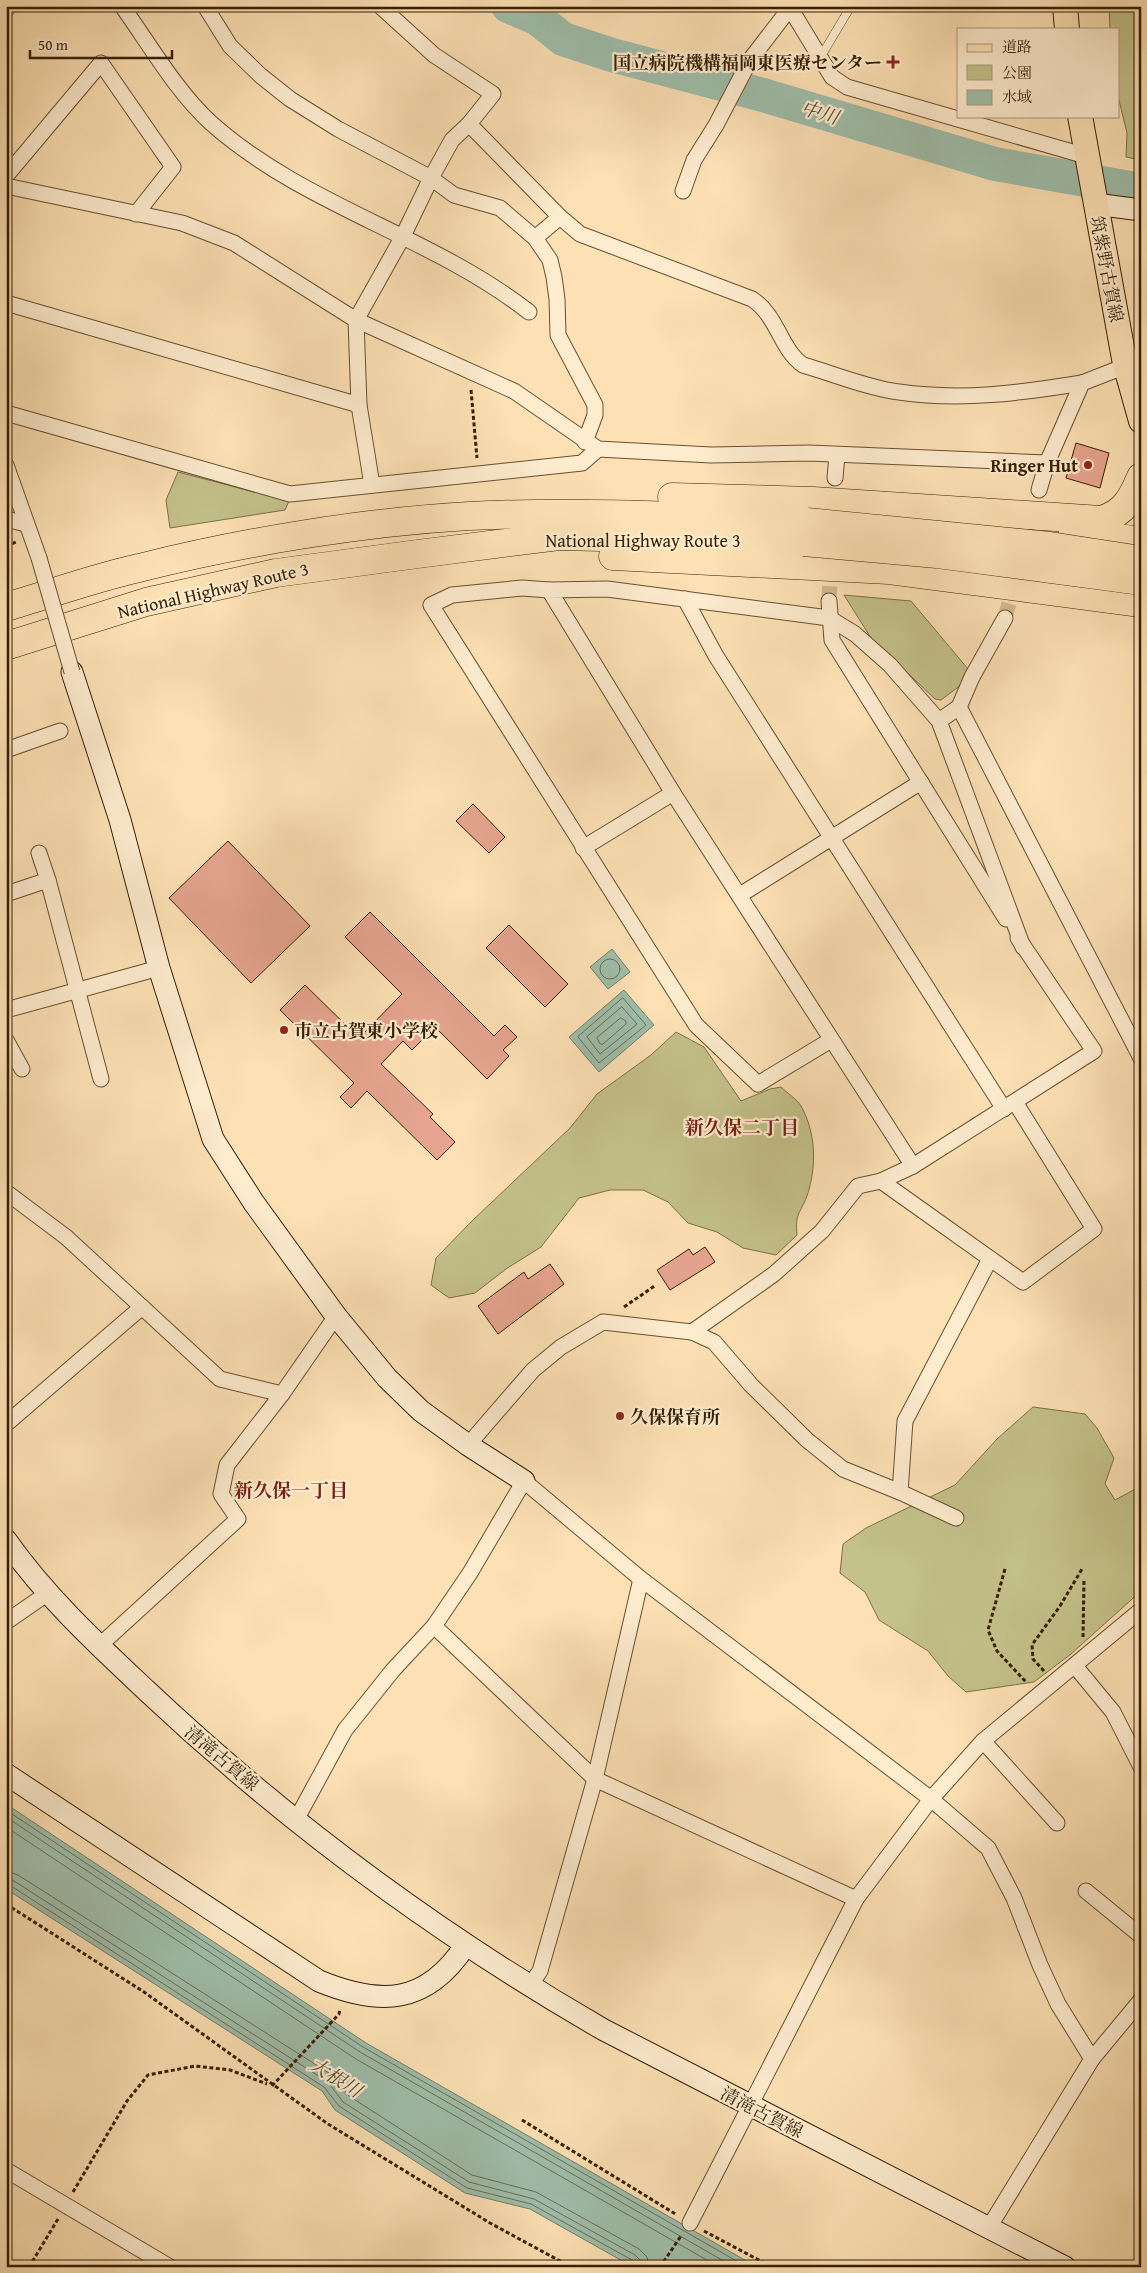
<svg xmlns="http://www.w3.org/2000/svg" width="1147" height="2273" viewBox="0 0 1147 2273" font-family="'Gentium Book Plus','Noto Serif JP',serif">
<rect width="100%" height="100%" fill="#fde1b5"/>
<filter id="stains"><feTurbulence type="fractalNoise" baseFrequency=".004" numOctaves="4"/><feColorMatrix values="0 0 0 0 .2 0 0 0 0 .09 0 0 0 0 .02 0 0 0 .5 -.17"/></filter>
<radialGradient id="worn" r=".72"><stop offset=".6" stop-color="#630" stop-opacity="0"/><stop offset="1" stop-color="#630" stop-opacity=".3"/></radialGradient>
<g fill="#c4c18a" stroke="#7d7046">
<path d="M1109 6H1141V160L1126 157 1127 133 1118 96V29H1110Z"/>
<path d="M178 472 289 501 285 510 170 528 166 500Z"/>
<path d="M844 595 911 601 968 669 961 685 941 700 935 699 871 638Z"/>
<path d="M676 1032 704 1047 741 1101 770 1089 781 1087C787 1093 797 1099 801 1106 816 1133 817 1166 807 1196 800 1214 795 1213 797 1235L776 1255 743 1248 717 1232 688 1223 668 1202 643 1190H610L579 1198 541 1247 506 1269 475 1293 449 1298 431 1285 436 1258 472 1221 570 1128 597 1094 651 1055Z"/>
<path d="M1033 1407 1085 1414 1097 1428 1114 1458 1105 1484 1115 1500 1141 1486V1591L1071 1654 1034 1682 966 1692 948 1676 928 1651 879 1620 865 1592 840 1573 843 1544 866 1528 955 1485 997 1439Z"/>
</g>
<g fill="#9fbeab" stroke="#757e67">
<path d="M612 949 630 972 608 989 590 967Z"/>
<path d="M624 990 654 1025 599 1072 569 1037Z"/>
<path d="M6 1804 366 2043 757 2267H633L530 2209 465 2193 335 2110 322 2091 6 1889Z"/>
</g>
<g fill="none" stroke-linecap="round" stroke-linejoin="round">
<g stroke="#6a6e56" stroke-width="1">
<circle cx="610" cy="969" r="10"/>
<path d="M623 998 646 1025 599 1063 578 1037Z"/>
<path d="M622 1007 637 1024 600 1054 587 1037Z"/>
<path d="M621 1018 626 1021V1024L603 1044H600L597 1038Z"/>
<path d="M6 1810 363 2047 747 2267"/>
<path d="M6 1817 360 2052 734 2267"/>
<path d="M6 1827 356 2059 719 2267"/>
<path d="M6 1871 18 1875 332 2075 349 2096 472 2175 536 2192 639 2249 647 2257 649 2267"/>
<path d="M6 1879 14 1881 328 2082 343 2102 469 2182 534 2199 635 2255 640 2260 641 2267"/>
<path d="M6 1885 11 1886 324 2087 339 2106 467 2188 531 2204 632 2260 635 2267"/>
</g>
<path stroke="#9fbeab" stroke-width="34" d="M508 6 538 19 563 39 612 55 763 95 995 164 1141 190"/>
</g>
<g fill="#e7a591" stroke="#361f02">
<path d="M1076 443 1109 453 1100 488 1066 478Z"/>
<path d="M473 804 505 837 489 853 456 821Z"/>
<path d="M228 841 310 926 251 983 169 898Z"/>
<path d="M370 912 494 1036 505 1025 517 1037 503 1050 509 1056 487 1079 435 1027 412 1050 403 1041 381 1064 433 1114 430 1117 455 1142 437 1160 367 1091 351 1108 340 1097 354 1083 280 1010 305 985 359 1038 402 994 345 937Z"/>
<path d="M509 925 568 984 545 1007 486 948Z"/>
<path d="M705 1247 715 1262 670 1290 657 1270 689 1249 693 1255Z"/>
<path d="M550 1264 564 1284 498 1334 478 1306 524 1272 528 1279Z"/>
</g>
<g fill="none" stroke-linecap="round" stroke-linejoin="round">
<g stroke="#d5ba91" stroke-width="15" stroke-dasharray="15 8" stroke-linecap="butt">
<path d="M829 601 831 562"/>
<path d="M1005 618 1015 580"/>
</g>
<defs>
<path id="lane" d="M820 58 851 6"/>
<g id="street">
<path d="M122 6C150 45 176 91 211 123 304 206 432 236 529 312"/>
<path d="M205 6 230 46 261 76 290 99 338 129 431 178 454 195 500 208 535 238 550 260 554 277 557 299 558 335 595 405V415L585 442"/>
<path d="M6 10 9 6"/>
<path d="M469 124 560 217"/>
<path d="M6 176 101 63 173 167 136 214"/>
<path d="M6 186 182 223 234 243 356 320 514 391 598 449 711 455 809 453 1047 463 1082 383 1141 360"/>
<path d="M683 191 694 160 716 125 750 60 790 8 832 77 847 87 1086 156"/>
<path d="M535 238 560 217 580 234 752 299C778 316 780 349 803 365 831 373 871 389 899 392 961 401 1021 393 1082 383"/>
<path d="M6 303 359 405 372 485"/>
<path d="M359 405 356 320 402 238 431 178 452 140 469 124 493 94 434 55 380 6"/>
<path d="M6 413 290 494 582 463 598 449"/>
<path d="M6 465 39 558"/>
<path d="M835 478 837 455"/>
<path d="M1039 490 1047 463"/>
<path d="M6 519 26 524"/>
<path d="M549 590 522 588 452 595 431 605 696 1025 758 1084 831 1040"/>
<path d="M685 599 716 656 1004 1109"/>
<path d="M829 601 832 640 1006 919"/>
<path d="M959 707 972 677 1005 618"/>
<path d="M939 721 959 707 1141 1058"/>
<path d="M6 750 60 731"/>
<path d="M583 848 673 793"/>
<path d="M48 880 101 1079"/>
<path d="M6 894 48 880 39 853"/>
<path d="M740 895 921 782"/>
<path d="M6 1010 159 968"/>
<path d="M6 1040 22 1069"/>
<path d="M913 1166 673 793 549 590 607 589 829 618 855 634 890 665 939 721 1023 947"/>
<path d="M881 1181 1023 1282 1094 1229 1015 1102"/>
<path d="M6 1192 66 1237 220 1379 282 1394 336 1316"/>
<path d="M692 1332 714 1342 751 1385 807 1440 843 1469 900 1492 905 1421 990 1259"/>
<path d="M6 1424 142 1307"/>
<path d="M468 1445 533 1370 561 1347 603 1322 692 1332 774 1274 822 1231 858 1186 881 1181 913 1166 1094 1051 1018 938"/>
<path d="M900 1492 956 1518"/>
<path d="M6 1622 48 1593"/>
<path d="M434 1626 595 1779 856 1899"/>
<path d="M99 1646 238 1519 221 1494 227 1465 282 1394"/>
<path d="M1075 1666 1113 1712 1141 1767"/>
<path d="M983 1741 1057 1823"/>
<path d="M296 1820 345 1730 393 1670 434 1626 470 1573 524 1481 641 1579 931 1799 988 1848 1014 1898 1040 1965 1058 2004 1092 2059 988 2229"/>
<path d="M1086 1891 1141 1936"/>
<path d="M529 1987 540 1971 595 1779 641 1579"/>
<path d="M1092 2059 1141 2000"/>
<path d="M6 2170 170 2267"/>
<path d="M690 2223 856 1899 931 1799 983 1741 1141 1610"/>
</g>
<g id="secondary">
<path d="M1095 204 1141 210"/>
<path d="M72 672 120 820 159 968 213 1139 254 1203 336 1316 387 1378 421 1411 468 1445 524 1481"/>
<path d="M6 1540C46 1597 97 1644 147 1691 286 1822 439 1935 604 2030L1065 2267"/>
<path d="M6 1774 319 1981C380 2006 426 2005 465 1946"/>
</g>
<g id="primary">
<path d="M1065 6 1067 29"/>
<path d="M1080 116 1125 364 1141 421"/>
</g>
<g id="highway">
<path d="M672 497 813 501 1101 520C1125 513 1132 498 1141 477"/>
<path d="M1073 532 1141 541"/>
<path d="M613 556 889 570 1141 603"/>
<path d="M6 607C50 594 94 578 139 568 242 542 363 522 469 516 581 510 695 517 807 522"/>
<path d="M6 646 146 602 276 573 410 555 559 536 804 542"/>
</g>
</defs>
<use href="#lane" stroke="#68502f" stroke-width="9"/>
<use href="#street" stroke="#68502f" stroke-width="17"/>
<use href="#secondary" stroke="#361f02" stroke-width="23"/>
<use href="#primary" stroke="#361f02" stroke-width="26"/>
<use href="#highway" stroke="#361f02" stroke-width="29"/>
<g stroke="#361f02" stroke-width="3" stroke-dasharray="4 2.5" stroke-linecap="butt">
<path d="M471 390 477 458"/>
<path d="M6 546 16 542"/>
<path d="M624 1307 656 1285"/>
<path d="M1005 1569 988 1630 997 1651 1027 1683"/>
<path d="M1083 1637 1084 1581"/>
<path d="M1044 1671 1033 1659 1032 1645 1060 1606 1082 1569"/>
<path d="M6 1904 144 1992 328 2124 490 2223 571 2267"/>
<path d="M272 2086 339 2014 340 2009"/>
<path d="M522 2120 677 2215"/>
<path d="M73 2192 127 2101 148 2075 195 2066 230 2070 267 2084"/>
<path d="M704 2231 772 2267"/>
<path d="M29 2267 58 2219"/>
<path d="M660 2267 681 2236"/>
</g>
<use href="#lane" stroke="#feeccf" stroke-width="8"/>
<use href="#street" stroke="#feeccf" stroke-width="15"/>
<use href="#secondary" stroke="#feeccf" stroke-width="21"/>
<use href="#primary" stroke="#fde1b5" stroke-width="24"/>
<use href="#highway" stroke="#fde1b5" stroke-width="28"/>
<defs>
<path id="street-bridge" d="M39 558 72 672"/>
<g id="highway-bridge">
<path d="M807 522 1050 546 1141 560"/>
<path d="M804 542 937 554 1141 581"/>
</g>
</defs>
<use href="#street-bridge" stroke="#68502f" stroke-width="17" stroke-linecap="butt"/>
<use href="#highway-bridge" stroke="#361f02" stroke-width="29" stroke-linecap="butt"/>
<use href="#street-bridge" stroke="#feeccf" stroke-width="15"/>
<use href="#highway-bridge" stroke="#fde1b5" stroke-width="28"/>
</g>
<g fill="#8f2418" stroke="#feeccf" stroke-width="2">
<path d="M890.5 54.5h5v5h5v5h-5v5h-5v-5h-5v-5h5z"/>
<circle cx="1088" cy="465" r="5"/>
<circle cx="284" cy="1030" r="5"/>
<circle cx="620" cy="1416" r="5"/>
</g>
<g text-anchor="middle" dominant-baseline="central" stroke-width="4.5" stroke-linejoin="round" paint-order="stroke">
<g font-size="18" font-weight="bold" fill="#361f02" stroke="#feeccf" text-anchor="end">
<text x="882" y="62">国立病院機構福岡東医療センター</text>
<text x="1078" y="465">Ringer Hut</text>
<text x="294" y="1030" text-anchor="start">市立古賀東小学校</text>
<text x="630" y="1416" text-anchor="start">久保保育所</text>
</g>
<g font-size="18" fill="#361f02" stroke="#feeccf">
<text transform="translate(1107 269) rotate(79)">筑紫野古賀線</text>
<text x="643" y="540">National Highway Route 3</text>
<text transform="translate(213 590) rotate(-13)">National Highway Route 3</text>
<text transform="translate(222 1758) rotate(40)">清滝古賀線</text>
<text transform="translate(762 2112) rotate(27)">清滝古賀線</text>
</g>
<g font-size="19" font-style="italic" fill="#564f35" stroke="#feeccf">
<text transform="translate(820 112) rotate(17)">中川</text>
<text transform="translate(336 2077) rotate(32)">大根川</text>
</g>
<g font-size="19" font-weight="bold" fill="#7a1f14" stroke="#feeccf">
<text x="742" y="1127">新久保二丁目</text>
<text x="291" y="1490">新久保一丁目</text>
</g>
</g>
<rect width="1147" height="2273" fill="none" stroke="#fde1b5" stroke-width="25"/>
<rect x="8" y="8" width="1132" height="2258" fill="none" stroke="#361f02" stroke-width="2.5"/>
<rect x="12" y="12" width="1122" height="2248" fill="none" stroke="#361f02"/>
<rect x="957" y="28" width="162" height="90" fill="#feeccf" stroke="#ae9a7d"/>
<rect x="967" y="44" width="25" height="8" fill="#fde1b5" stroke="#ae9a7d"/>
<text x="1002" y="52" font-size="15" fill="#361f02">道路</text>
<rect x="967" y="65" width="25" height="15" fill="#c4c18a" stroke="#ae9a7d"/>
<text x="1002" y="78" font-size="15" fill="#361f02">公園</text>
<rect x="967" y="90" width="25" height="15" fill="#9fbeab" stroke="#ae9a7d"/>
<text x="1002" y="102" font-size="15" fill="#361f02">水域</text>
<path d="M30 50v8h142v-8" fill="none" stroke="#361f02" stroke-width="2.5"/>
<text x="38" y="50" font-size="15" fill="#361f02" stroke="#feeccf" stroke-width="4" paint-order="stroke">50 m</text>
<rect width="100%" height="100%" filter="url(#stains)"/>
<rect width="100%" height="100%" fill="url(#worn)"/>
</svg>
